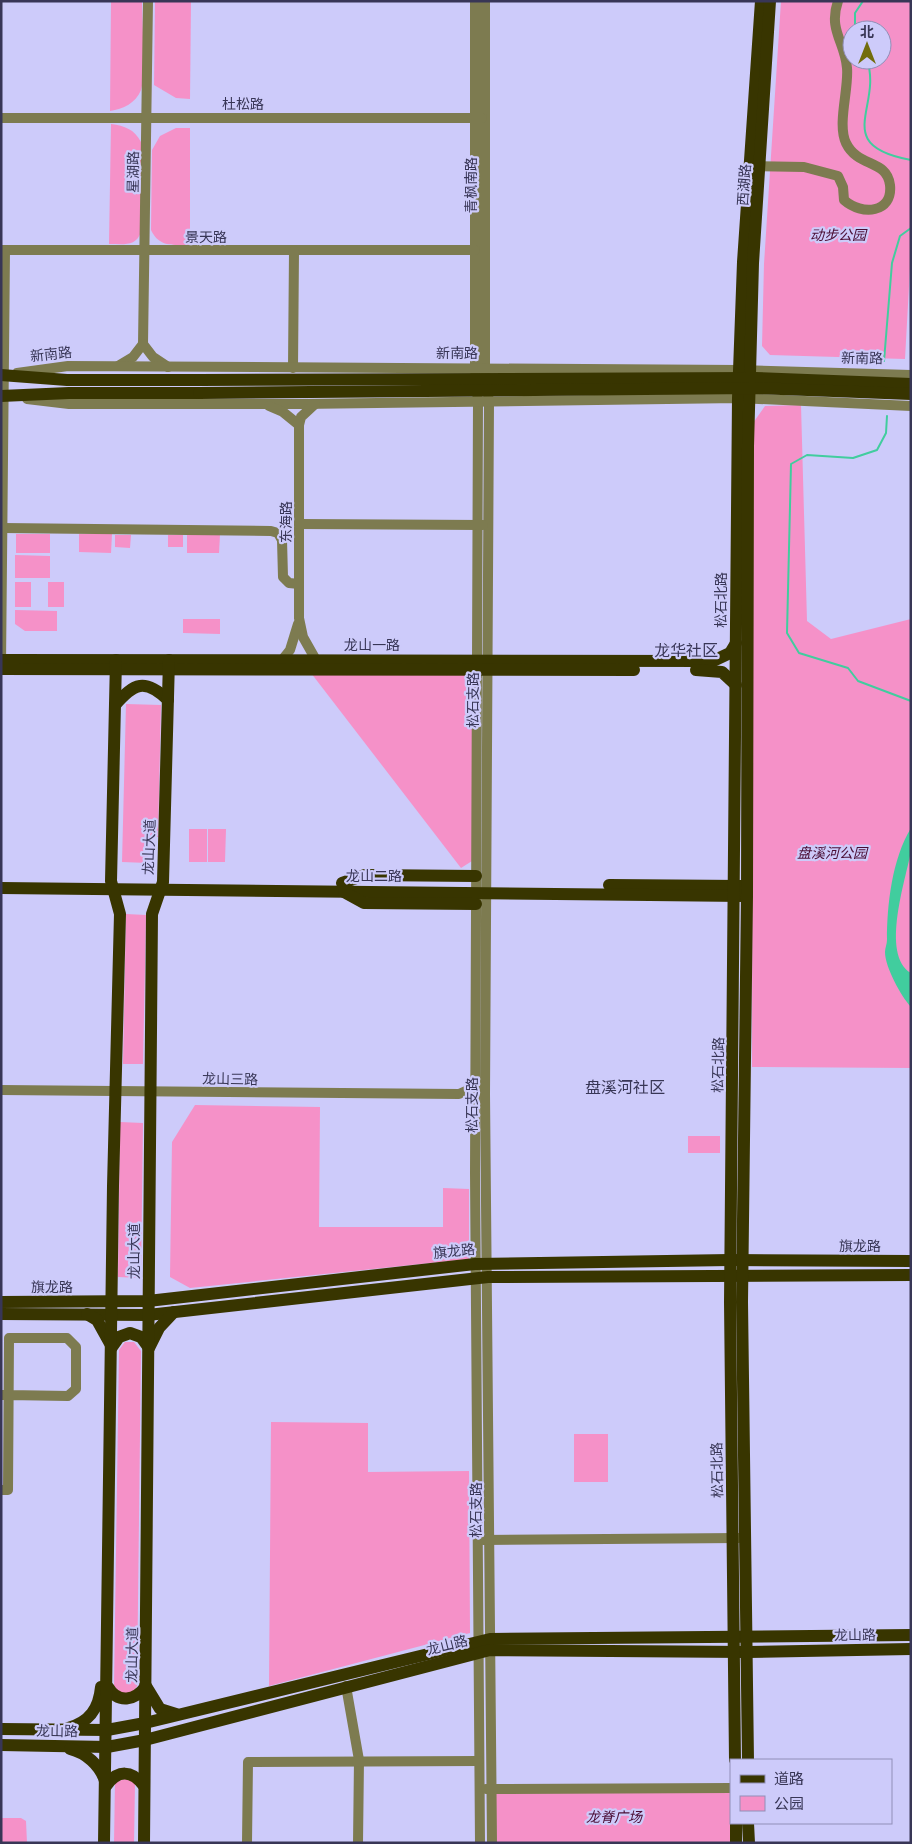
<svg xmlns="http://www.w3.org/2000/svg" width="912" height="1844" viewBox="0 0 912 1844" font-family="'Crimson Pro','Noto Sans SC',serif">
<rect width="100%" height="100%" fill="#cdcbfa"/>
<g fill="#f591c8" fill-rule="evenodd">
<path d="M111 1H142C142 18 146 78 141 90 136 103 123 109 110 111Z"/>
<path d="M155 1H191L190 99 176 98 154 85Z"/>
<path d="M781 1H911V250L905 359 770 355 762 346 764 264ZM852 30H882V60H852Z"/>
<path d="M111 124C125 126 134 129 141 142V232C136 247 123 244 109 244Z"/>
<path d="M176 128H190V245C172 245 159 247 151 230L152 150 160 136Z"/>
<path d="M801 405 807 621 831 639 911 619V1068L752 1067 753 423 765 406Z"/>
<rect x="16" y="534" width="34" height="19"/>
<path d="M79 534H112L111 553 79 552Z"/>
<path d="M115 535H131L130 548 115 547Z"/>
<rect x="168" y="535" width="15" height="12"/>
<path d="M187 535H220L219 553H187Z"/>
<path d="M15 555 50 556V578H15Z"/>
<rect x="15" y="582" width="16" height="25"/>
<rect x="48" y="582" width="16" height="25"/>
<path d="M15 610 57 611V631H25L15 624Z"/>
<path d="M183 619H220V634L183 633Z"/>
<path d="M311 673H473L472 861 461 868Z"/>
<path d="M126 704 161 705 158 837H148V863L122 862Z"/>
<rect x="189" y="829" width="18" height="33"/>
<path d="M208 829H226L225 862H208Z"/>
<path d="M126 914 146 915 143 1064H123Z"/>
<path d="M195 1105 320 1107 319 1227H443V1188L469 1189V1259L190 1288 170 1277 172 1142Z"/>
<path d="M120 1122 143 1123 141 1278 118 1277Z"/>
<rect x="688" y="1136" width="32" height="17"/>
<path d="M125 1342H134L141 1351 137 1686 132 1693H120L114 1686 119 1350Z"/>
<path d="M271 1422 368 1423V1472L469 1471 470 1633 269 1686Z"/>
<rect x="574" y="1434" width="34" height="48"/>
<path d="M128 1778 135 1783 134 1843H114L115 1782Z"/>
<path d="M731 1792V1823L734 1843H494V1793Z"/>
<path d="M1 1818H21L26 1821 27 1843H1Z"/>
</g>
<path fill="#41cd9e" d="M911 828C911 835 912 844 911 851 906 879 880 955 911 973V1007C901 996 885 967 885 952 885 948 887 944 887 940 887 905 892 859 911 828Z"/>
<g fill="none" stroke-linecap="round" stroke-linejoin="round">
<g stroke="#41cd9e" stroke-width="2">
<path d="M855 30V13L863 1"/>
<path d="M867 60C883 107 830 145 911 160"/>
<path d="M884 361 892 263 900 236 911 228"/>
<path d="M887 416 886 433 877 450 853 458 807 455 791 464 787 633 799 653 848 668 858 681 911 701"/>
</g>
<g stroke="#7d7b50" stroke-width="10">
<path d="M475 1V368L478 402 475 1173 480 1843"/>
<path d="M485 1V368L489 403 485 1094 492 1843"/>
<path d="M1 118H482"/>
<path d="M754 166 804 167 838 176 843 187 844 200C862 216 893 213 890 185 887 159 858 168 846 143 837 124 849 89 847 68 845 42 828 30 838 1"/>
<path d="M1 250H475"/>
<path d="M143 344 148 1"/>
<path d="M143 344 153 357 168 367"/>
<path d="M118 366 133 357 143 344"/>
<path d="M293 368 294 251"/>
<path d="M17 373 68 366 739 370 911 375"/>
<path d="M27 399 69 404H301L738 398 911 406"/>
<path d="M315 404 301 417 299 425V618L303 637 316 660"/>
<path d="M269 406 283 412 299 425"/>
<path d="M299 524 483 525"/>
<path d="M3 528 271 531 278 533 282 540 283 577 289 583 299 584"/>
<path d="M282 660 290 650 298 624"/>
<path d="M1 666 5 250"/>
<path d="M1 1090 459 1094 468 1090 475 1084"/>
<path d="M1 1395H8L68 1396 76 1389V1347L67 1338H9L8 1490H1"/>
<path d="M483 1540 739 1538"/>
<path d="M346 1686 359 1760 358 1843"/>
<path d="M486 1789 731 1788"/>
<path d="M247 1843 248 1762 479 1761"/>
</g>
<g stroke="#383500" stroke-width="12">
<path d="M1 375 67 380H200"/>
<path d="M1 396 69 393H199"/>
<path d="M1 660 713 661 730 653 736 643"/>
<path d="M1 669 634 670"/>
<path d="M696 670 722 672 736 685"/>
<path d="M115 705C134 683 145 678 168 700"/>
<path d="M342 883 365 875 476 876"/>
<path d="M609 885 742 886"/>
<path d="M1 888 744 896"/>
<path d="M344 892 364 903 476 904"/>
<path d="M1 1302 148 1301 475 1264 730 1260 911 1261"/>
<path d="M1 1314 148 1315 488 1277 911 1275"/>
<path d="M87 1314 97 1320 112 1347 119 1337 130 1333 141 1337 149 1348 159 1328 174 1312"/>
<path d="M108 1687C118 1704 135 1701 146 1686L160 1709 176 1714"/>
<path d="M68 1728C90 1722 99 1708 101 1687"/>
<path d="M1 1729 107 1730 145 1723 490 1639 911 1635"/>
<path d="M1 1745 107 1747 145 1740 490 1650 747 1652 911 1649"/>
<path d="M70 1749C86 1753 100 1765 105 1781"/>
<path d="M735 1760 730 1302 738 398 743 262 761 1"/>
<path d="M748 1760 742 1302 747 896 748 446 753 263 770 1"/>
<path d="M106 1786C118 1769 132 1770 144 1786"/>
<path d="M736 1823V1843"/>
<path d="M748 1823 749 1843"/>
<path d="M104 1843 113 1186 120 914 111 881 116 660"/>
<path d="M144 1843 152 914 163 882 169 660"/>
</g>
<g stroke="#383500" stroke-width="12">
<path d="M200 380 755 378 911 384"/>
<path d="M199 393 754 388 911 394"/>
</g>
</g>
<g text-anchor="middle" dominant-baseline="central" stroke-width="4.5" stroke-linejoin="round" paint-order="stroke">
<g font-size="14" fill="#383656" stroke="#cdcbfa">
<text x="243" y="104">杜松路</text>
<text transform="translate(133 172) rotate(-89)">星湖路</text>
<text transform="translate(471 185) rotate(-90)">青枫南路</text>
<text transform="translate(744 185) rotate(-86)">西湖路</text>
<text x="206" y="237">景天路</text>
<text x="457" y="353">新南路</text>
<text transform="translate(51 354) rotate(-6)">新南路</text>
<text transform="translate(862 358) rotate(1)">新南路</text>
<text transform="translate(286 522) rotate(-90)">东海路</text>
<text transform="translate(721 600) rotate(-90)">松石北路</text>
<text x="372" y="645">龙山一路</text>
<text transform="translate(473 700) rotate(-90)">松石支路</text>
<text transform="translate(149 847) rotate(-88)">龙山大道</text>
<text x="374" y="876">龙山二路</text>
<text transform="translate(718 1065) rotate(-89)">松石北路</text>
<text transform="translate(230 1079) rotate(1)">龙山三路</text>
<text transform="translate(472 1105) rotate(-90)">松石支路</text>
<text x="860" y="1246">旗龙路</text>
<text transform="translate(134 1251) rotate(-90)">龙山大道</text>
<text transform="translate(454 1251) rotate(-6)">旗龙路</text>
<text x="52" y="1287">旗龙路</text>
<text transform="translate(717 1470) rotate(-91)">松石北路</text>
<text transform="translate(476 1510) rotate(-90)">松石支路</text>
<text transform="translate(855 1635) rotate(-1)">龙山路</text>
<text transform="translate(447 1645) rotate(-14)">龙山路</text>
<text transform="translate(132 1655) rotate(-89)">龙山大道</text>
<text transform="translate(57 1731) rotate(1)">龙山路</text>
</g>
<g font-size="14" font-style="italic" fill="#4a0d34" stroke="#cdcbfa">
<text x="838" y="235">动步公园</text>
<text x="832" y="853">盘溪河公园</text>
<text x="614" y="1817">龙脊广场</text>
</g>
<g font-size="16" fill="#383656" stroke="#cdcbfa">
<text x="686" y="650">龙华社区</text>
<text x="625" y="1087">盘溪河社区</text>
</g>
</g>
<rect width="912" height="1844" fill="none" stroke="#383656" stroke-width="5"/>
<rect x="730" y="1759" width="162" height="65" fill="#cdcbfa" stroke="#918fb8"/>
<rect x="740" y="1775" width="25" height="8" fill="#383500" stroke="#918fb8"/>
<text x="774" y="1784" font-size="15" fill="#383656">道路</text>
<rect x="740" y="1796" width="25" height="15" fill="#f591c8" stroke="#918fb8"/>
<text x="774" y="1809" font-size="15" fill="#383656">公园</text>
<g transform="translate(867 45)"><circle r="24" fill="#cdcbfa" stroke="#918fb8"/>
<path d="M0-4L9 19L0 12L-9 19Z" fill="#726d0c"/>
<text y="-8" font-size="14" font-weight="bold" text-anchor="middle" fill="#383656">北</text>
</g>
</svg>
